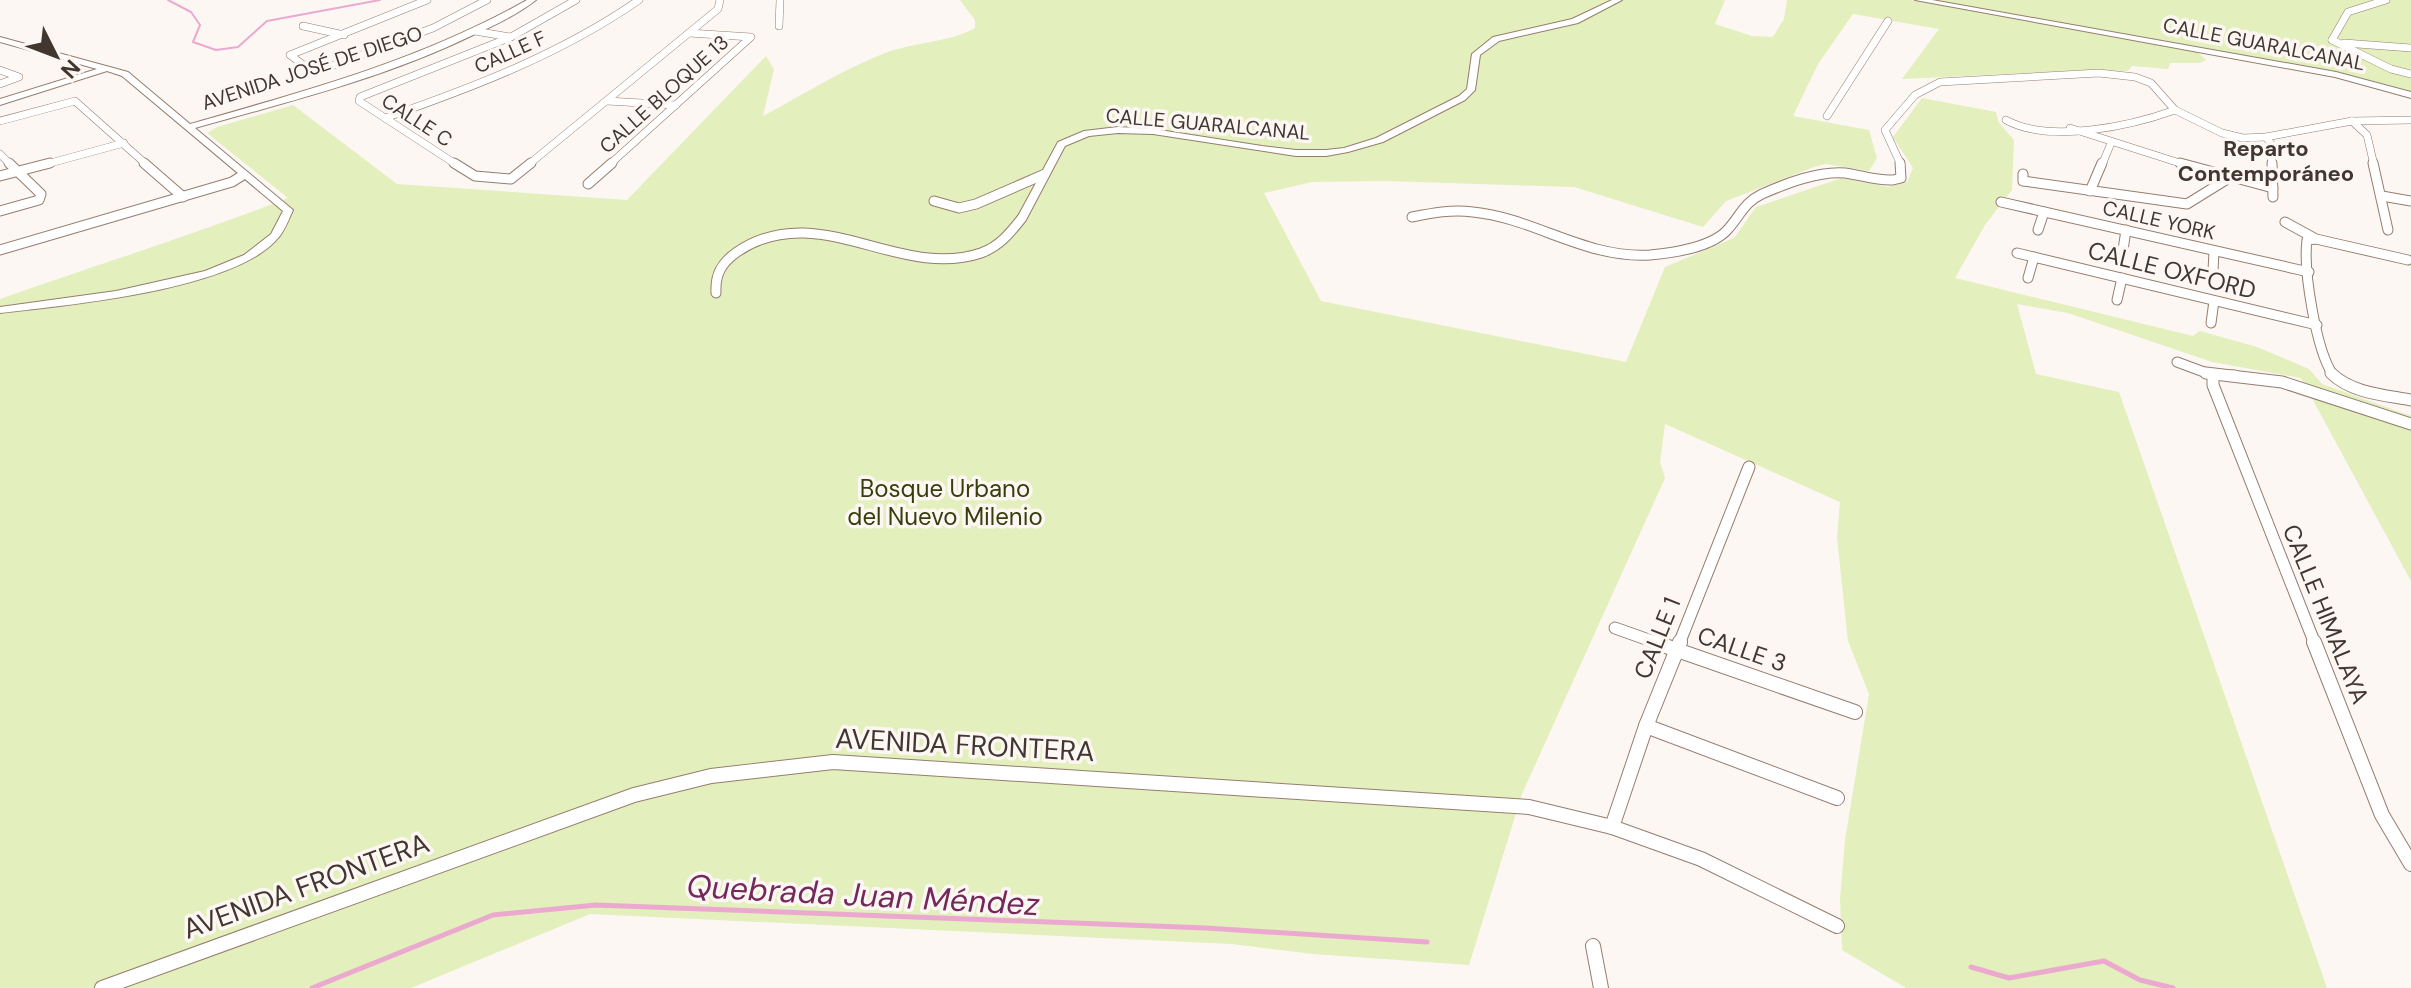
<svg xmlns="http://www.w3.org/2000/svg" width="2411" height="988" viewBox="0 0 2411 988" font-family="'DM Sans',sans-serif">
<rect width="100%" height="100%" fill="#fdf7f4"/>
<path fill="#e3efbc" d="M960 0H1725L1715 24 1752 36 1773 37 1784 19 1787 0H2411V95L2357 77 2194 49 2206 60 2200 63H2170L2168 69 2132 66 2128 71 2090 70 1902 79 1939 29 1853 14 1818 64 1793 116 1869 130 1877 158 1869 171 1825 164 1814 167 1726 201 1703 227 1574 187 1386 181 1312 182 1264 193 1321 301 1626 362 1665 267 1734 238 1756 207 1842 178 1888 187 1907 182 1913 168 1893 137 1922 98 1996 112 1999 123 2014 140 2012 190 1985 225 1955 278 2193 336 2200 331 2257 347 2309 369 2322 384 2411 416V581L2301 378 2212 362 2068 313 2017 304 2036 374 2119 392 2327 988H1906L1842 950 1840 899 1845 840 1869 694 1848 641 1837 538 1840 502 1665 424 1660 462 1665 478 1522 794 1469 965 1313 954 1232 944 590 914 411 988H0V299C96 265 194 235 288 198L207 133 217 127 293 105 397 184 627 200 766 56 774 69 763 116C804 94 842 70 885 53 914 42 948 43 975 28V20Z"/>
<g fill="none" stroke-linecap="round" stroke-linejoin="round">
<path stroke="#eba9cf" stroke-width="2" d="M168 0 191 12 200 25 193 42 216 50 238 47 267 21 380 0"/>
<g stroke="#eba9cf" stroke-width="5">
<path d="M1971 967 2009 978 2104 961 2140 980 2173 988"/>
<path d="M312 988 493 915 596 905 1206 928 1427 942"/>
</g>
<defs>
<g id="minor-far3">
<path d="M427 0 290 55 309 69H324L433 28 487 0"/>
<path d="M303 26 344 35"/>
<path d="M779 26 780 0"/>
<path d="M475 31 510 37"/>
<path d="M2332 40 2391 69 2411 74"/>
<path d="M2332 40 2348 12 2386 0"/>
<path d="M2344 43 2411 48"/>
<path d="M0 70 19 77 0 84"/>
<path d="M607 101 676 105"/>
<path d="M1827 116 1888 21"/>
<path d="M385 118C474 87 561 54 639 0"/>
<path d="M2006 120C2049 144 2131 126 2175 110"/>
<path d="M0 121 75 101 147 165"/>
<path d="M2352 121 2367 135 2374 165"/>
<path d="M2070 128 2186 165"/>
<path d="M2266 137 2271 144 2272 165"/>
<path d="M0 154 11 165"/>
<path d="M43 165 124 143"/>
<path d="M457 165 359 101 360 97 511 37 576 0"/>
<path d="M528 165 718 9 720 0"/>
<path d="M609 165 751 37 689 33"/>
<path d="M1901 165 1885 130 1915 95 1940 82 2099 73 2135 77 2151 83 2175 110 2222 133 2243 138 2266 137 2352 121 2411 120"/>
<path d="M2102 165 2111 143"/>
</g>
<g id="minor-far2">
<path d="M144 163 183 197"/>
<path d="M454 163 475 176 511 179 531 163"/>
<path d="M2180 163 2273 188"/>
<path d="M2272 163 2273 197"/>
<path d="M2373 163 2388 230"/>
<path d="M2023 174V181L2187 204 2229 178"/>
<path d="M0 176 50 163"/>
<path d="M588 184 612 163"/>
<path d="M2090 191 2102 163"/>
<path d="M2382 196 2411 201"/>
<path d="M934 201 959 208 976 204 1045 174"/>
<path d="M2001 202 2309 272"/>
<path d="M0 211 39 200 41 194 9 163"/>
<path d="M1412 217C1432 213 1452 209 1473 212 1534 218 1586 259 1650 255 1673 253 1714 247 1729 228 1741 214 1745 202 1762 194 1787 183 1818 171 1845 173 1861 175 1876 181 1893 180L1901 178 1900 163"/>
<path d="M2285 222 2316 239"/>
<path d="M2038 230 2044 212"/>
<path d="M0 250 232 182 243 175"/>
<path d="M2123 250 2126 230"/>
<path d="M2017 253 2317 325"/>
<path d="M2213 271 2214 251"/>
<path d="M2028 278 2034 257"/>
<path d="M716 293C715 275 721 263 737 252 818 197 898 281 981 253 1000 246 1010 233 1022 218"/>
<path d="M2117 300 2122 278"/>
<path d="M2211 323 2214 301"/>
<path d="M2177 362 2212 375"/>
<path d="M2222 375H2235"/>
<path d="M2333 375C2316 350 2303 270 2307 240L2316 239 2408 260"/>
</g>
<g id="minor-far1">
<path d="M2206 373 2282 382 2411 424"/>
<path d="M2331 373C2351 393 2384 395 2411 400"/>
<path d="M2213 375V385L2315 644"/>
<path d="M1615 628 1660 644"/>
<path d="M1679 644 1749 467"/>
</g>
<g id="minor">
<path d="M1654 642 1855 712"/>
<path d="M2314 642 2382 815 2411 864"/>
<path d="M1646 726 1837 798"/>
<path d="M1612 827 1646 726 1680 642"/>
<path d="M1593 946 1601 988"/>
<path d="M102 988 634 795 711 776 833 762 1529 807 1612 827 1701 859 1837 926"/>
</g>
<g id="tertiary">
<path d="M527 0H536C517 15 493 26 471 36 384 78 288 102 195 128L293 210C289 219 285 230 279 237 237 290 67 305 0 313V307L116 291 205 271 244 255 271 234 283 211 122 76 107 71 0 105V99L97 69 0 42V37L128 72 190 124C306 91 421 60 527 0Z"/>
<path d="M1612 0H1622L1578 23 1499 41 1480 55 1475 90 1465 100 1383 142 1348 152 1326 156H1296L1153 134 1118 133 1089 136 1065 146 1027 218 1022 221 1017 218 1058 142 1084 131 1118 127 1153 129 1262 146 1296 150H1326L1344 148 1376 138 1459 96 1467 89 1472 54 1493 37 1572 19Z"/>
<path d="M1915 0H1932L2336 72 2411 92V98L2335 77Z"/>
</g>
</defs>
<use href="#minor-far3" stroke="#967d6e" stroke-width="8"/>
<use href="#minor-far2" stroke="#967d6e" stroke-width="11"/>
<use href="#minor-far1" stroke="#967d6e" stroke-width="13"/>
<use href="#minor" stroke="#967d6e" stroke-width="16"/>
<use href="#tertiary" stroke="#967d6e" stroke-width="2"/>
<use href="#minor-far3" stroke="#fff" stroke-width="7"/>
<use href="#minor-far2" stroke="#fff" stroke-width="9"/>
<use href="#minor-far1" stroke="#fff" stroke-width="11"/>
<use href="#minor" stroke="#fff" stroke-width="14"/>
<use href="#tertiary" fill="#fff" fill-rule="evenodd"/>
</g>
<g text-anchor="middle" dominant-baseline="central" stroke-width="7" stroke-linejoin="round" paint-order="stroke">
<g font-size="20" fill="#423730" stroke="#fdf7f4">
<text transform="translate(2264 44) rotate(11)">CALLE GUARALCANAL</text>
<text transform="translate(510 52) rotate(-24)">CALLE F</text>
<text transform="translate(312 68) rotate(-18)">AVENIDA JOSÉ DE DIEGO</text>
<text transform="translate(664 94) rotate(-42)">CALLE BLOQUE 13</text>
<text transform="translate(417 120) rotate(33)">CALLE C</text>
<text transform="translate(1208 124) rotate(5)">CALLE GUARALCANAL</text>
<text transform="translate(2159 220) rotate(13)">CALLE YORK</text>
</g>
<g font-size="22" font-weight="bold" fill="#423730" stroke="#fdf7f4">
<text x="2266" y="148">Reparto<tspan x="2266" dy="25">Contemporáneo</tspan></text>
</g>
<g font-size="24" fill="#423730" stroke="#fdf7f4">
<text transform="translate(2172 270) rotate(14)">CALLE OXFORD</text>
<text transform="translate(2326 614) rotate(68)">CALLE HIMALAYA</text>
<text transform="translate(1657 638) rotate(-68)">CALLE 1</text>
<text transform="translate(1742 649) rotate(19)">CALLE 3</text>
</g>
<g font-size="24" fill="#363e0b" stroke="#fdf7f4">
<text x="945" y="488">Bosque Urbano<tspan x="945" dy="28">del Nuevo Milenio</tspan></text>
</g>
<g font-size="28" fill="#423730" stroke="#fdf7f4">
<text transform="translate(965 745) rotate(3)">AVENIDA FRONTERA</text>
<text transform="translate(306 886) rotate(-20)">AVENIDA FRONTERA</text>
</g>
<g font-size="32" font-style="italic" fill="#75295b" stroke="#fdf7f4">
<text transform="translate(863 895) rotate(3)">Quebrada Juan Méndez</text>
</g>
</g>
<g transform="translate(56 56) rotate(132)" stroke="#fdf7f4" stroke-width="6" paint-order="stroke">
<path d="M0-6L14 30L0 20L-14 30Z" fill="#423730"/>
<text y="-12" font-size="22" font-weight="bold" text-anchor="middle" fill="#423730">N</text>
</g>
</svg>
